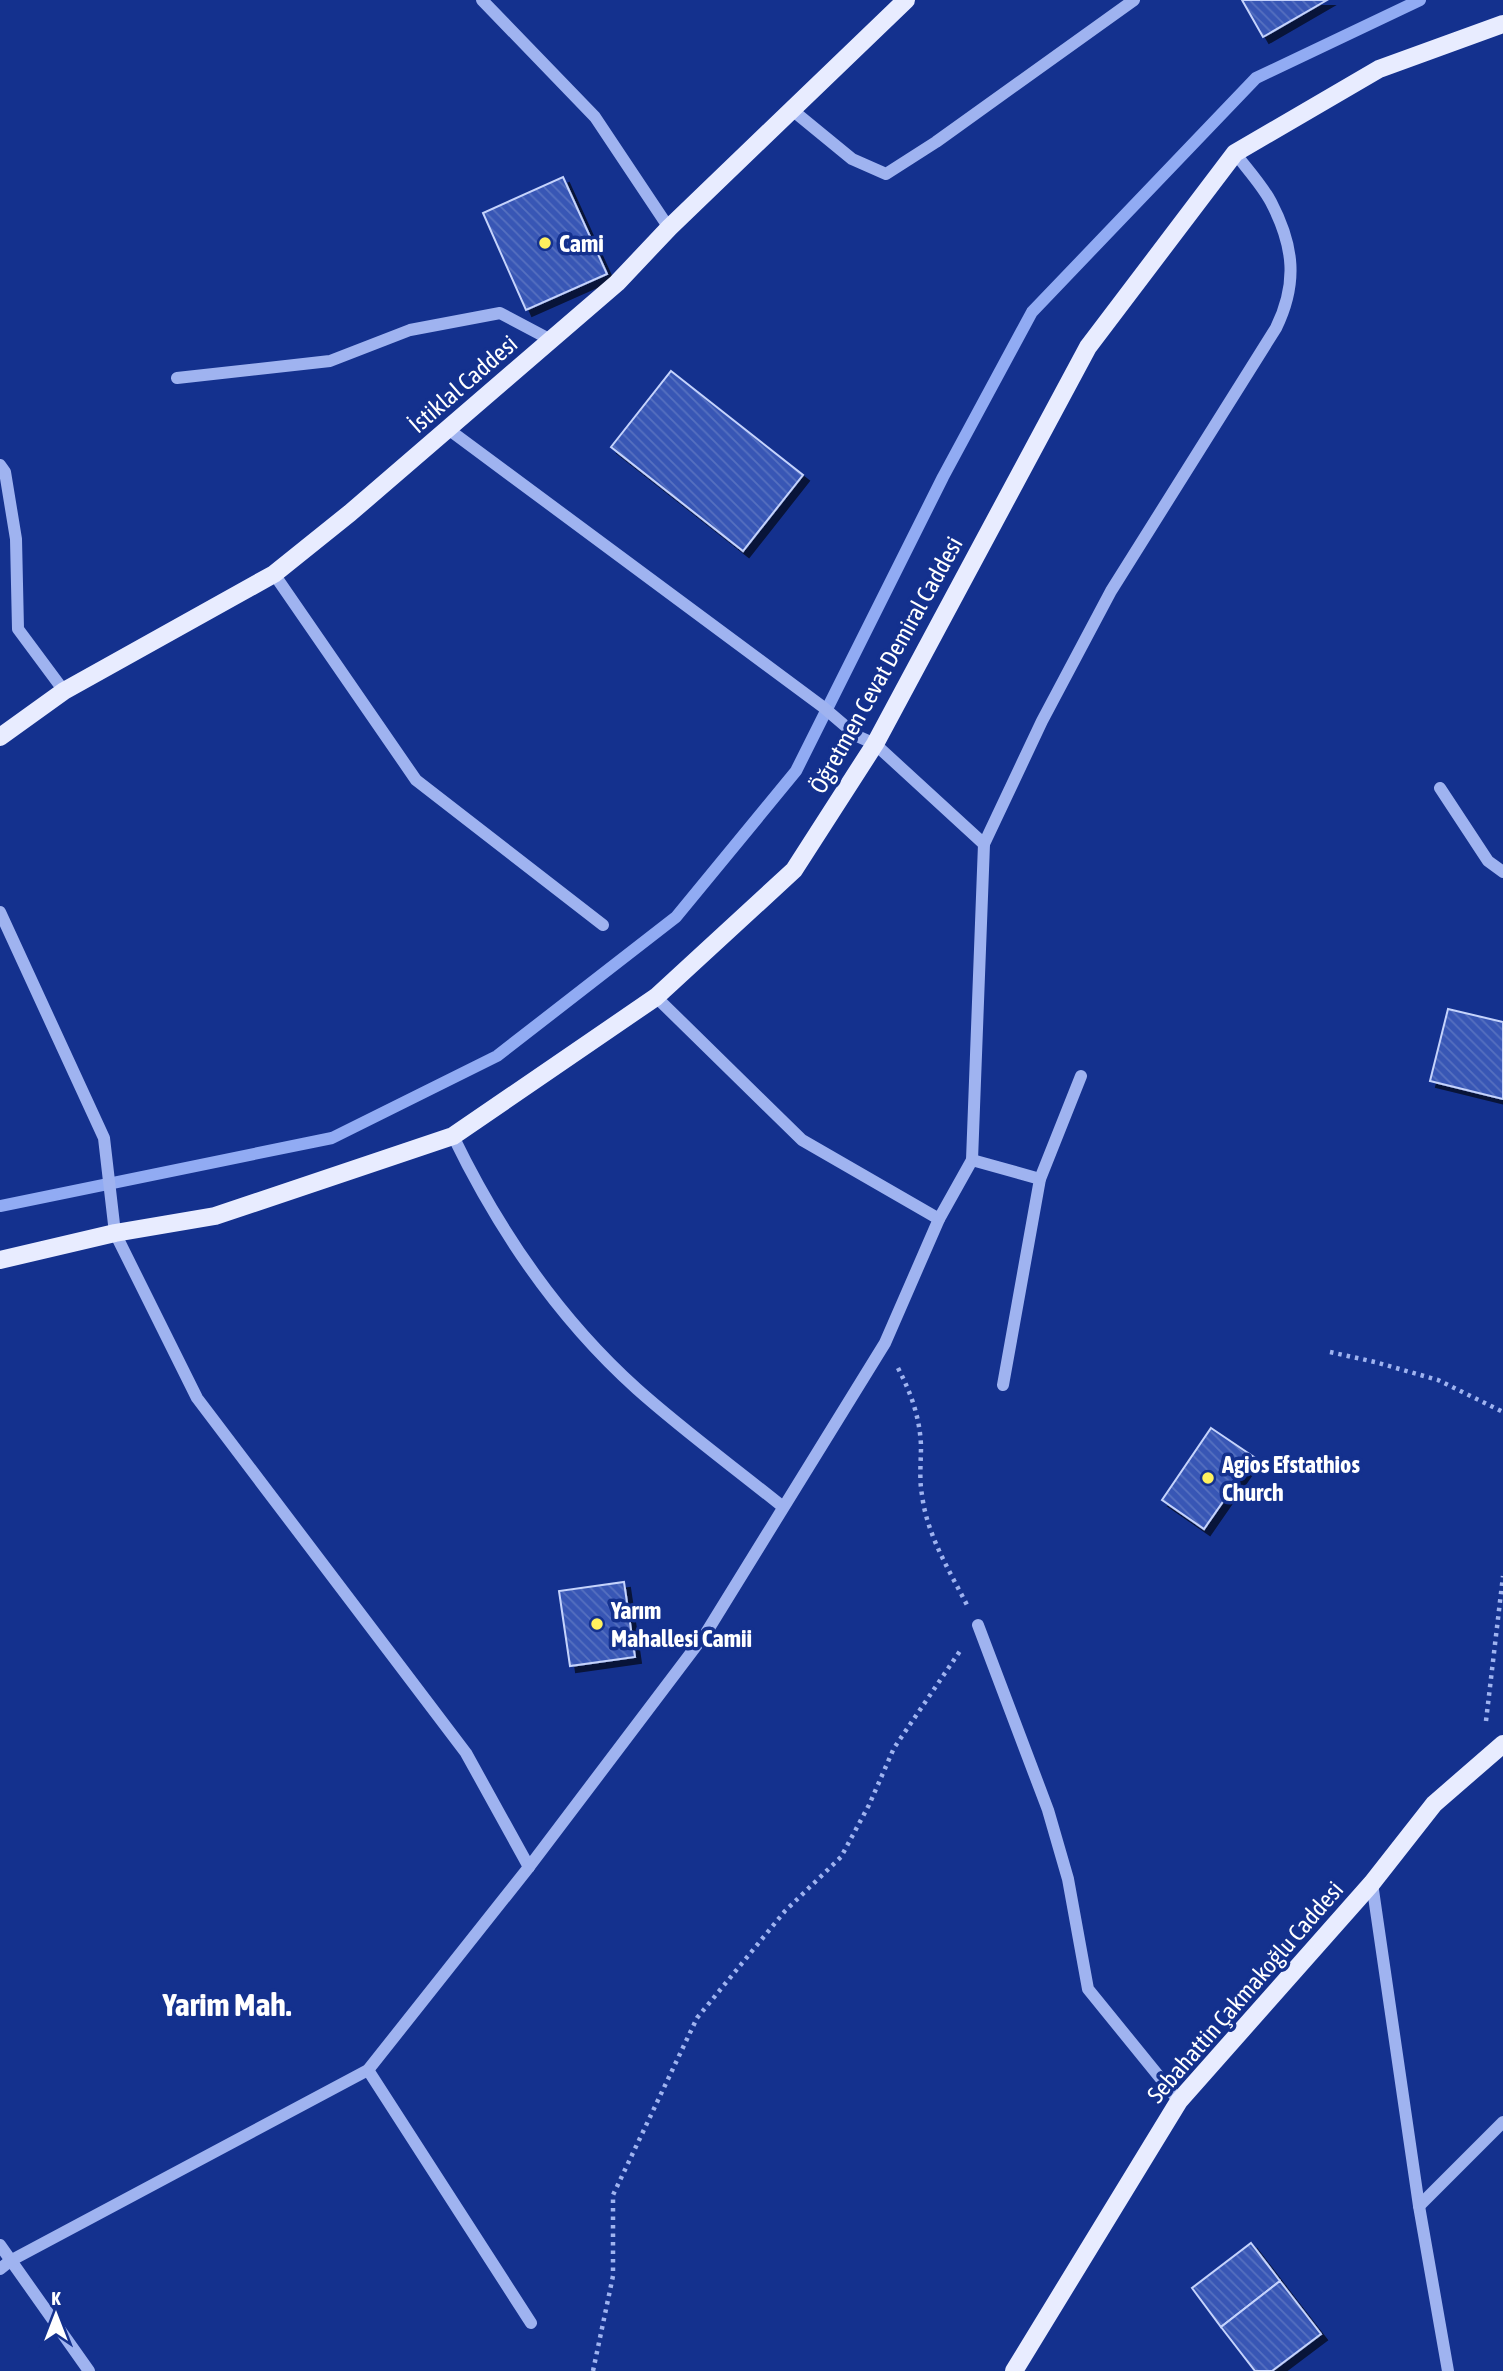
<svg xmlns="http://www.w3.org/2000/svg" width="1503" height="2371" viewBox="0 0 1503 2371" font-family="'Asap Condensed',sans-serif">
<defs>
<pattern id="building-back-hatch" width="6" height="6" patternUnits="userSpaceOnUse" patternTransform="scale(1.75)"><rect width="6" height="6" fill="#3857b5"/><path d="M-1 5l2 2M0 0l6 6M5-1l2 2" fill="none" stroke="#5670c0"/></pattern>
<filter id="shadow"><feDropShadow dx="6" dy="6" stdDeviation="0" flood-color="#0009"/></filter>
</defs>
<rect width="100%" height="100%" fill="#14318e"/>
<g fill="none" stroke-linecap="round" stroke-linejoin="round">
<path stroke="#91abf3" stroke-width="12" d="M0 1206 332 1138 497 1056 676 917 796 771 943 477 1032 312 1256 78 1420 0"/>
</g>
<g fill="url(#building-back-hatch)" stroke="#c5d3fc" stroke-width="2" filter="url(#shadow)">
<path d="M1242 0H1327L1263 37Z"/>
<path d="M563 177 607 274 526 310 483 213Z"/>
<path d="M671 371 803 475 743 551 611 447Z"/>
<path d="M1448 1009 1503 1022V1099L1430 1081Z"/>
<path d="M1211 1428 1254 1457 1204 1529 1162 1500Z"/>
<path d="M624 1582 635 1657 570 1666 559 1591Z"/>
<path d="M1251 2243 1280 2281 1221 2327 1192 2288Z"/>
<path d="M1280 2281 1321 2334 1272 2371H1255L1221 2327Z"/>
</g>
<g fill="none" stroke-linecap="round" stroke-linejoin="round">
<g stroke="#9fb3f0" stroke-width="4.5" stroke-dasharray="3.5 5" stroke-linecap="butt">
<path d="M1330 1352 1375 1362 1438 1380 1503 1412"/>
<path d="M898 1368C911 1393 920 1418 921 1446 921 1462 919 1479 922 1495 927 1535 949 1570 967 1605"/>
<path d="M1486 1721 1503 1576"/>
<path d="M593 2371 613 2276V2195L697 2018 785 1911 841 1857 869 1805 894 1748 960 1651"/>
</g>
<g stroke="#9fb3f0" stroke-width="12">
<path d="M482 0 595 117 669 228"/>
<path d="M791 109 852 159 886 174 936 142 1134 0"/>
<path d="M177 378 330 361 410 330 500 313 551 340"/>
<path d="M448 429 823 707 857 736 875 744 984 844"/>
<path d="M0 465 5 472 16 539 18 629 64 691"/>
<path d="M274 574 416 780 603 925"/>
<path d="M1440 788 1488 861 1503 872"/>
<path d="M0 912 104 1138 115 1233 197 1398 466 1753 529 1867"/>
<path d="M656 997 802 1140 939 1219"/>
<path d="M453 1136C499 1231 558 1318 637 1389 684 1431 735 1468 783 1507"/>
<path d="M972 1160 1040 1179"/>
<path d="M1003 1385 1040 1179 1081 1076"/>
<path d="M978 1625 1048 1810 1068 1879 1088 1989 1179 2101"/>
<path d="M1372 1883 1419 2206 1448 2371"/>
<path d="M368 2070 531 2323"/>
<path d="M1419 2206 1503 2122"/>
<path d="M0 2245 89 2371"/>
<path d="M0 2269 10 2261 368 2070 529 1867 706 1633 885 1343 939 1219 972 1160 984 844 1042 721 1111 591 1276 328C1298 283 1294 246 1271 202 1262 185 1247 169 1235 153"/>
</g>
<g stroke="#e8ecff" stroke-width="18">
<path d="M0 737 64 691 274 574 350 513 617 283 669 228 906 0"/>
<path d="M0 1260 115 1233 215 1216 453 1136 656 997 794 870 875 744 1088 347 1235 153 1379 69 1503 24"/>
<path d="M1014 2371 1179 2101 1372 1883 1434 1804 1503 1744"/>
</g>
</g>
<g fill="#fff15e" stroke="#14318e" stroke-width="2.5">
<circle cx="545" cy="243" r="7"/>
<circle cx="1208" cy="1478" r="7"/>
<circle cx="597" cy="1624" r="7"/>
</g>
<g text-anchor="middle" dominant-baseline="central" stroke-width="7" stroke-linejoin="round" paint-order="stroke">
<g font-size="24" font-weight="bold" fill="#fff" stroke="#14318e" text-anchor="start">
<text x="559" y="243">Cami</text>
<text x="1222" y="1464">Agios Efstathios<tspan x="1222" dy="28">Church</tspan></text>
<text x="611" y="1610">Yarım<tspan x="611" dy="28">Mahallesi Camii</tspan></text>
</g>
<g font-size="24" fill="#fff" stroke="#14318e">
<text transform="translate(463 384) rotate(-41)">İstiklal Caddesi</text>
<text transform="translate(886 665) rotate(-61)">Öğretmen Cevat Demiral Caddesi</text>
<text transform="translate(1245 1992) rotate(-49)">Sebahattin Çakmakoğlu Caddesi</text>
</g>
<g font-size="32" font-weight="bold" fill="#fff" stroke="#14318e">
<text x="227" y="2004">Yarim Mah.</text>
</g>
</g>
<g transform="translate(56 2315)" stroke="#14318e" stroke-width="5" paint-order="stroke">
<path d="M0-5L12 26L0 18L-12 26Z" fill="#ffffff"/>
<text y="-10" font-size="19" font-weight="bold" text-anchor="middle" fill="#ffffff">K</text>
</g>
</svg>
